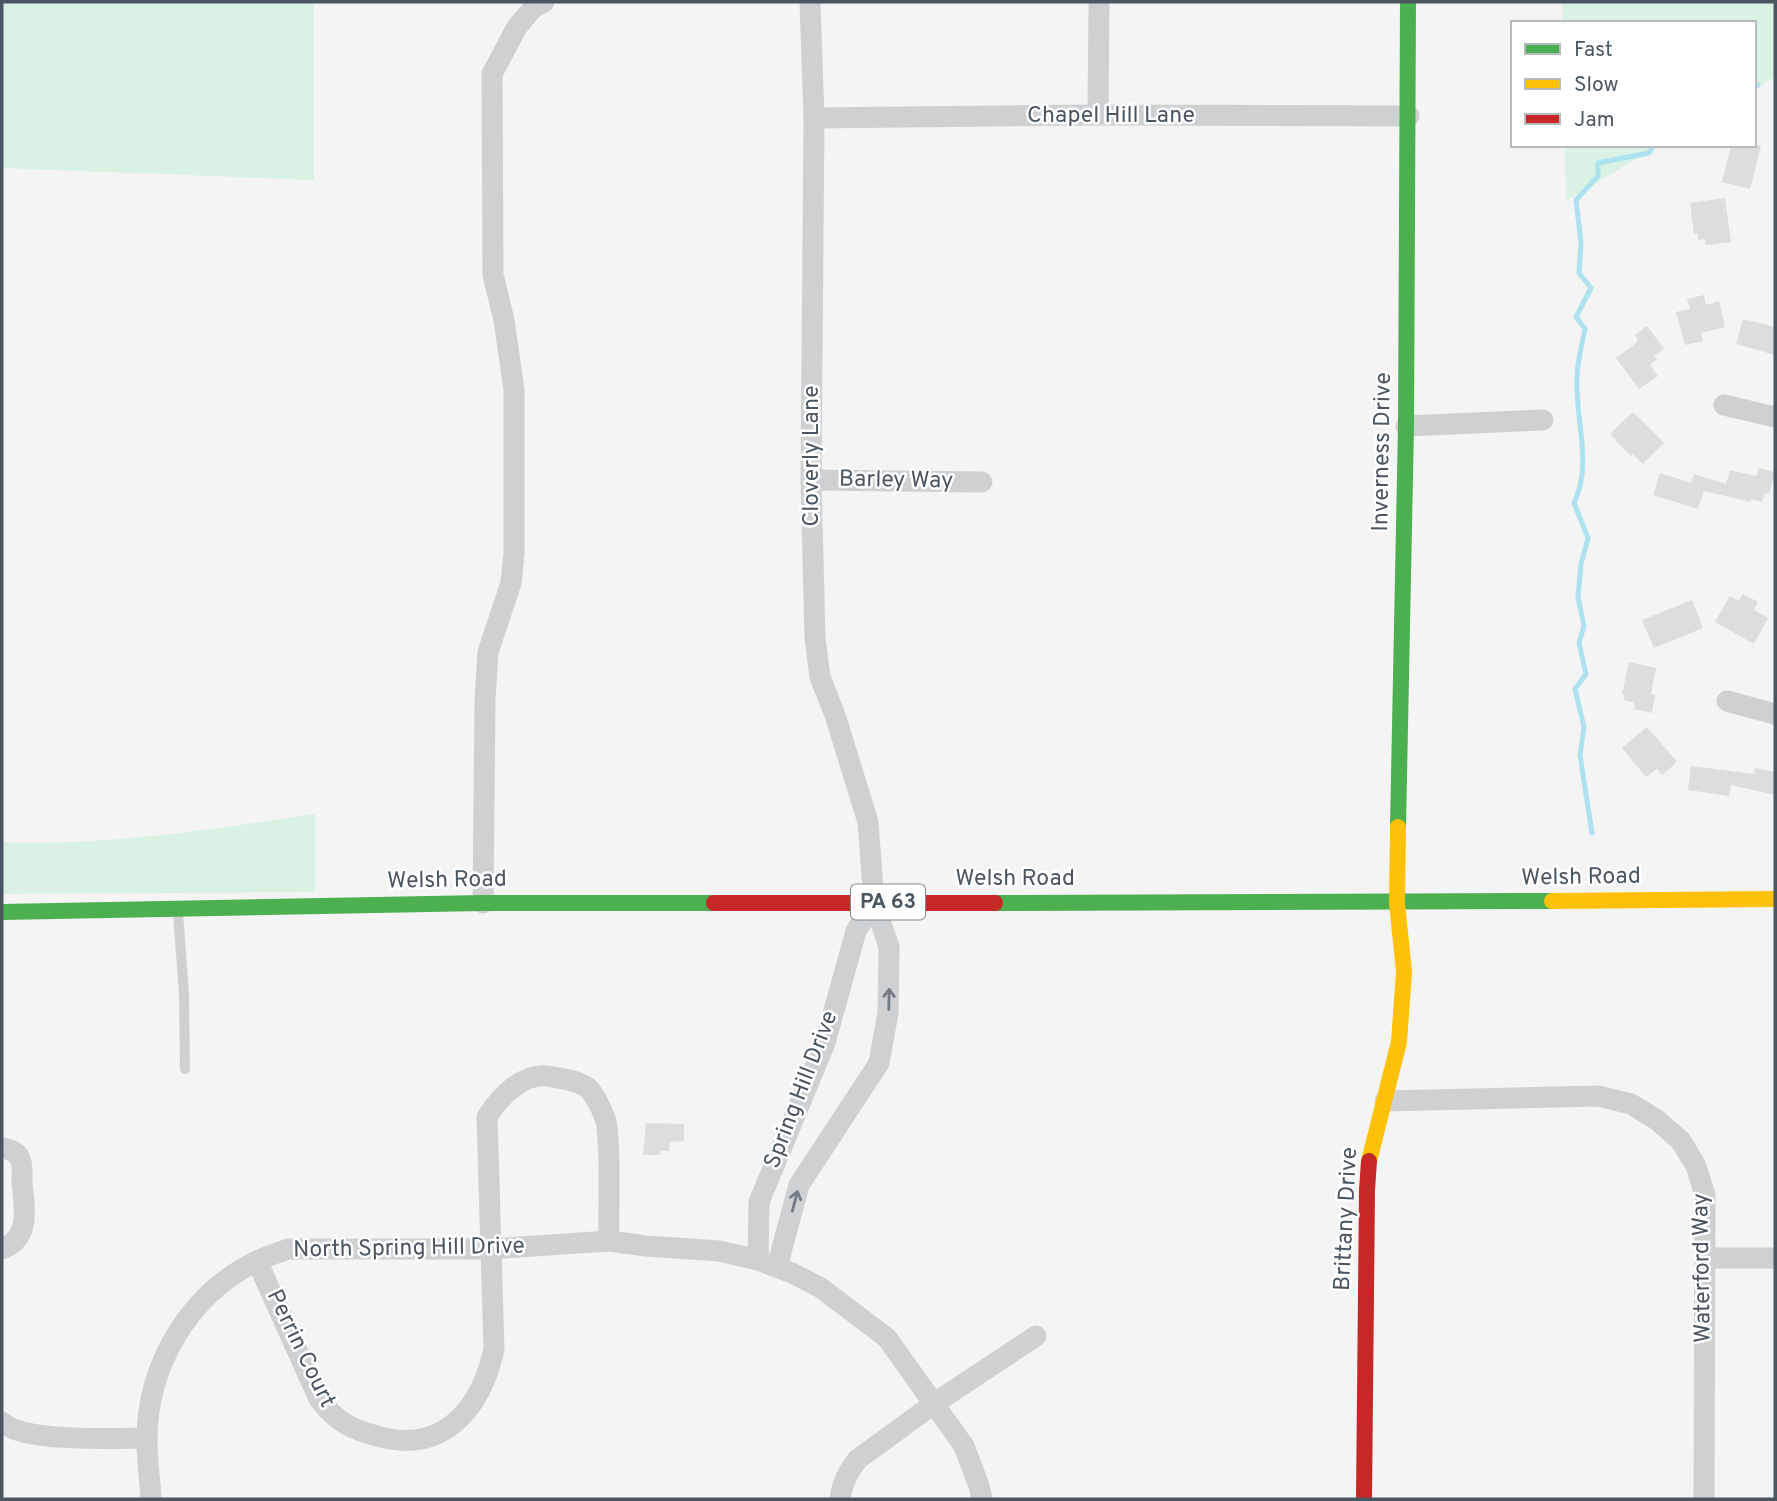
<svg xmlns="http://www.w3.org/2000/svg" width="1777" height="1501" viewBox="0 0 1777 1501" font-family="Overpass,sans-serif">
<rect width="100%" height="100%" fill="#f4f4f4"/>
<g fill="#d9f2e3">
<path d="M2 2H314V180L2 168Z"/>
<path d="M1562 2H1775V77L1754 89V23H1563Z"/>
<path d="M1565 145H1659L1566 201Z"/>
<path d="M315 814V892L2 894V842C106 846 213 829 315 814Z"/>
</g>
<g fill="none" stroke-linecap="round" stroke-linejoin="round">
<g stroke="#aee2f0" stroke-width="5">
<path d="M1754 87 1758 85"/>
<path d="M1592 833 1580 755 1584 727 1575 689 1586 674 1579 643 1584 626 1578 597 1581 564 1588 538 1574 503C1593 464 1575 420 1577 378 1577 362 1582 345 1585 329L1576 317 1591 288 1579 273 1581 243 1576 200 1598 176V163L1649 153 1654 145"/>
</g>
</g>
<g fill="#ddddde">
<path d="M1731 145H1761L1750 189 1722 182Z"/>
<path d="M1725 198 1731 242 1706 245 1705 239 1698 240 1697 233 1694 234 1690 203Z"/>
<path d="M1704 295 1706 305 1719 301 1725 327 1701 333 1703 341 1685 345 1676 312 1690 309 1687 299Z"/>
<path d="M1743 319 1775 327V355L1736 344Z"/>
<path d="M1647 326 1664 349 1654 356 1657 359 1650 365 1658 376 1639 389 1616 358 1636 343 1638 339 1635 335Z"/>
<path d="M1633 412 1664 443 1643 464 1633 454 1631 456 1610 434Z"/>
<path d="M1759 468 1775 472 1769 494 1765 493 1762 502 1751 499V502L1704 491 1698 509 1653 495 1660 473 1691 483 1694 474 1726 484 1730 470 1756 476Z"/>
<path d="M1743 594 1758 602 1754 610 1768 618 1754 644 1715 622 1730 596 1739 601Z"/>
<path d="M1692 600 1703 628 1654 648 1642 620Z"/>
<path d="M1629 662 1656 668 1651 694 1655 695 1652 713 1634 709 1635 705 1632 702 1624 700 1625 695 1622 694Z"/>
<path d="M1647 727 1677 762 1662 775 1657 769 1646 777 1622 748Z"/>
<path d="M1691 766 1754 774 1755 768 1775 772V795L1731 785 1729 796 1688 790Z"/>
<path d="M646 1123 684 1124V1141L670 1142 669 1151H661L660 1155H643Z"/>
</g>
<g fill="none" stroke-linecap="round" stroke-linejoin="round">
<path stroke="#ced0d2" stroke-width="10" d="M178 913 184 994 185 1069"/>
<g stroke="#ced0d2" stroke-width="21">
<path d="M1098 115 1099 2"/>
<path d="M814 118 1098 115 1409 116"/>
<path d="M1724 405 1775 417"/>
<path d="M1406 426 1543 420"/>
<path d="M811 480 982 482"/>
<path d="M1727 701 1775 714"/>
<path d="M483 903 485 700 488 652 511 583 514 553V390L504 320 493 275 492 74 517 27 534 7 544 2"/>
<path d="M1385 1101 1598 1096 1631 1104 1657 1120 1681 1141 1696 1166 1705 1195 1704 1499"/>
<path d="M2 1148C9 1149 17 1151 20 1159 23 1164 22 1175 22 1181 24 1207 32 1237 2 1249"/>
<path d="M1705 1258H1775"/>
<path d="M758 1260 759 1202 825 1043 856 931 874 902"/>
<path d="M257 1261 319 1399C336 1421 350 1429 377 1436 443 1455 481 1409 494 1349L487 1117C499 1098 522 1073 547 1076 559 1078 578 1080 588 1088 596 1096 606 1117 607 1127 611 1164 608 1204 609 1241"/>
<path d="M777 1267 799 1185 879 1063 888 1013 889 947 874 902 868 822 835 715 820 677 815 638 811 480 814 118 810 2"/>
<path d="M2 1422C23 1443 115 1438 147 1438"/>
<path d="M151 1499C150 1480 147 1460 147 1440 147 1365 189 1294 257 1261 267 1256 278 1253 288 1249H490L609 1241 646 1246 719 1251 758 1260 792 1273 821 1288 887 1338 964 1446 979 1486 982 1499"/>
<path d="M840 1499C842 1483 848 1471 858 1459L935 1403 1036 1336"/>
</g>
<g stroke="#4caf50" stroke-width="16">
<path d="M1398 827 1406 426 1408 2"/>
<path d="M995 903 1552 901"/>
<path d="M2 912 483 903H714"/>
</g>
<g stroke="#ffc107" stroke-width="16">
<path d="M1552 901 1775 899"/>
<path d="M1369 1161 1399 1042 1404 972 1397 903 1398 827"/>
</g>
<g stroke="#c62828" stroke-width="16">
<path d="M714 903H995"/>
<path d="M1364 1499 1367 1190 1369 1161"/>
</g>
</g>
<defs><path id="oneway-shaft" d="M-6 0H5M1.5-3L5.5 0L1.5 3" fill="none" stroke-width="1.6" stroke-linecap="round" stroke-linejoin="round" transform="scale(1.75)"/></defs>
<g stroke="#727b83">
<use href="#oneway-shaft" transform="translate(889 999) rotate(-89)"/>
<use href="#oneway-shaft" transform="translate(795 1201) rotate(-75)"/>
</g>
<g text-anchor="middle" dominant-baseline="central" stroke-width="5" stroke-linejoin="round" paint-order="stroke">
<rect fill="#fff" stroke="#808990" stroke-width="2" x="851" y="884.5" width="74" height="35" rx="5"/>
<g font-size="21" font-weight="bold" fill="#4a5661">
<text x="888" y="902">PA 63</text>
</g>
<g font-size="23" fill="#4a5661" stroke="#fff">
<text x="1111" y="116">Chapel Hill Lane</text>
<text transform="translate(1383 452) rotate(-89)">Inverness Drive</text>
<text transform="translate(812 456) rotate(-90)">Cloverly Lane</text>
<text transform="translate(896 481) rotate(1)">Barley Way</text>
<text transform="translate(1581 878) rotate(-1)">Welsh Road</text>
<text x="1015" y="879">Welsh Road</text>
<text transform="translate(447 881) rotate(-1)">Welsh Road</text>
<text transform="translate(802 1090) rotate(-69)">Spring Hill Drive</text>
<text transform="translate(1347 1219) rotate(-87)">Brittany Drive</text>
<text transform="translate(409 1249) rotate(-1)">North Spring Hill Drive</text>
<text transform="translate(1703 1268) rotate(-91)">Waterford Way</text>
<text transform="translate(300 1349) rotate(64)">Perrin Court</text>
</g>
</g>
<rect width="1777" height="1501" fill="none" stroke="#4a5661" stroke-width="7"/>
<rect x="1511" y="21" width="245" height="126" fill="#ffffff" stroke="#b7bbc0" stroke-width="2"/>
<rect x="1525" y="44" width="35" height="10" fill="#4caf50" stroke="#b7bbc0" stroke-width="2"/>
<text x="1574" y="56" font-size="21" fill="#4a5661">Fast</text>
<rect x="1525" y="79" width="35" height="10" fill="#ffc107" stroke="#b7bbc0" stroke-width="2"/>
<text x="1574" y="91" font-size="21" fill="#4a5661">Slow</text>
<rect x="1525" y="114" width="35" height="10" fill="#c62828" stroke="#b7bbc0" stroke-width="2"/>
<text x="1574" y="126" font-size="21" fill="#4a5661">Jam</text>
</svg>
